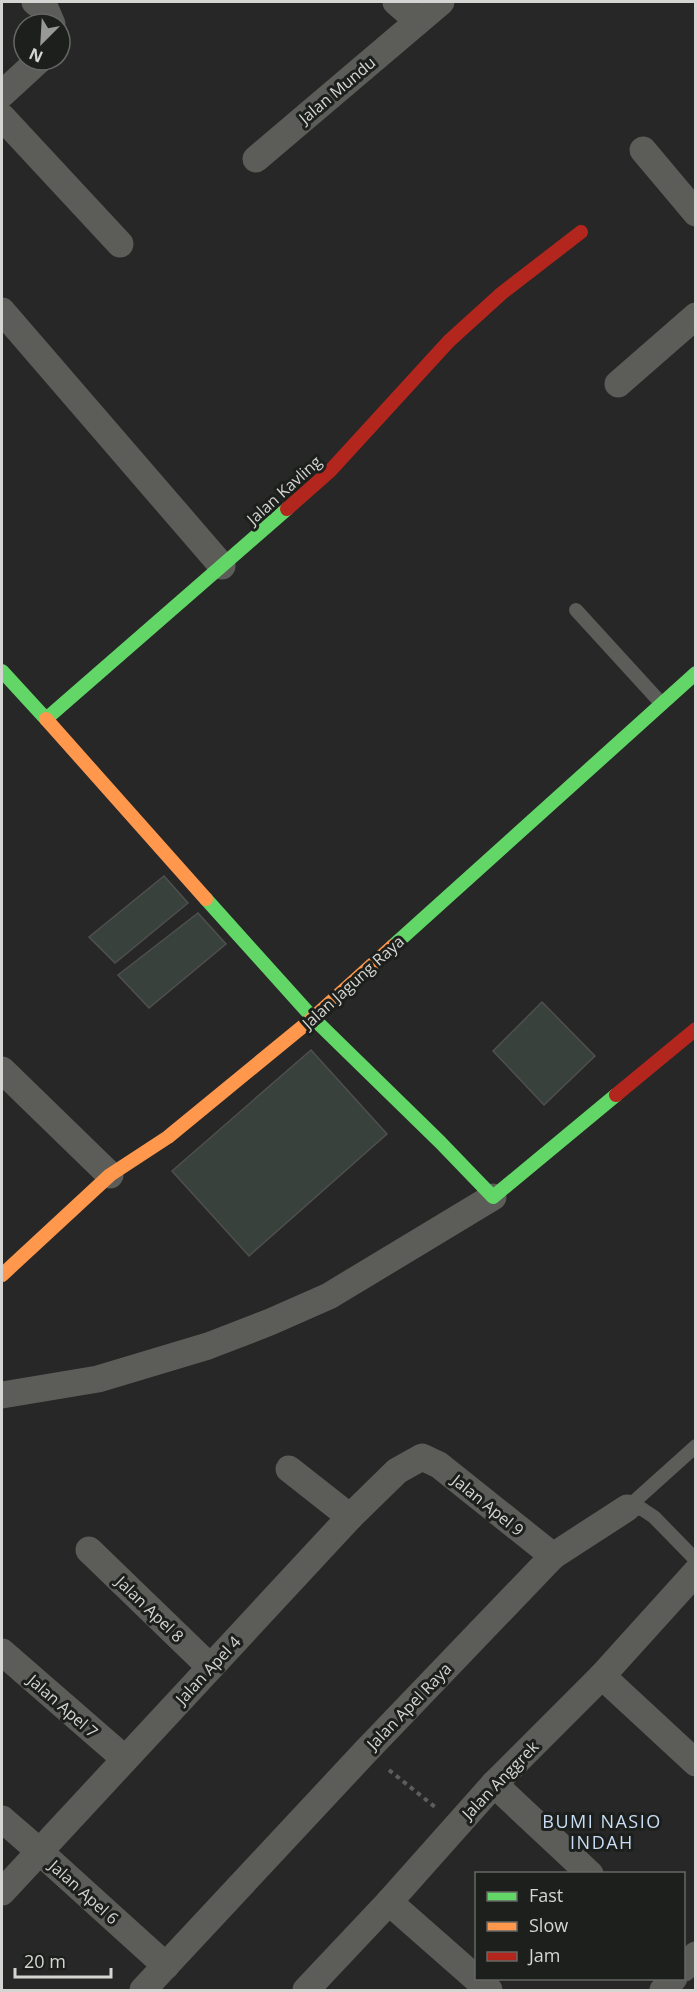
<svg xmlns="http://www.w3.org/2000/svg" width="697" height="1992" viewBox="0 0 697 1992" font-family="'Open Sans',sans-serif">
<rect width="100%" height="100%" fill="#262726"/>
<g fill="#39413d" stroke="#4e4f4e" stroke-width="1.5">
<path d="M164 876 188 903 115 963 89 937Z"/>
<path d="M198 913 226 944 149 1008 118 975Z"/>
<path d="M542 1002 595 1056 544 1105 493 1051Z"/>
<path d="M311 1050 387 1134 249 1256 172 1171Z"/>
</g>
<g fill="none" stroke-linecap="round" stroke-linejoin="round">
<path stroke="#5d5e5c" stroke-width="4" stroke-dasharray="4.5 4.5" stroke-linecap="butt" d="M389 1770 435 1807"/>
<g stroke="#5c5d59" stroke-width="14">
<path d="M576 610 661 703"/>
<path d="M627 1508 696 1446"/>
<path d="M627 1508 642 1509 654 1517 696 1560"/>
</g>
<g stroke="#5c5d59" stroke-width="27">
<path d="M35 2 46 10 52 24"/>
<path d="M396 2 418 21"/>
<path d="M2 94 39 60"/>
<path d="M2 117 120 244"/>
<path d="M643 150 696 213"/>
<path d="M256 159 441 2"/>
<path d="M2 311 222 566"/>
<path d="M618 384 696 316"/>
<path d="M2 1070 110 1175"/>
<path d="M2 1395 98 1379 208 1346 270 1322 329 1296 493 1197"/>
<path d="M289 1469 350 1517"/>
<path d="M89 1550 210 1667"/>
<path d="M2 1652 125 1759"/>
<path d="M602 1676 696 1763"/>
<path d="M494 1784 590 1874"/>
<path d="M2 1819 39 1851 166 1966"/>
<path d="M2 1892 350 1517 397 1471 422 1457 439 1465 553 1556"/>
<path d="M389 1902 489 1990"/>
<path d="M684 1968 696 1955"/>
<path d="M143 1990 366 1751 553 1556 627 1508"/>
<path d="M306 1990 389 1902 494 1784 602 1676 696 1572"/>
<path d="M663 1990 674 1978"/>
</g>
<g stroke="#63d668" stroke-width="14">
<path d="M2 671 46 719 287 509"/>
<path d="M206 899 313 1018 440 1142 493 1197 616 1095"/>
<path d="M393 946 696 673"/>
</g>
<g stroke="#ff974d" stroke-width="14">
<path d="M46 719 206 899"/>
<path d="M2 1275 110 1175 168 1137 313 1018 393 946"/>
</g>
<g stroke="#b3261e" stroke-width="14">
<path d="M287 509 330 471 449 341 502 293 581 232"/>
<path d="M616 1095 696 1029"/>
</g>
</g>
<g text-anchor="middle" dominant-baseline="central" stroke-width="6" stroke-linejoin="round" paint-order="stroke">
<g font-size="16" fill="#d5d6d4" stroke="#1c1f1c">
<text transform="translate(337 90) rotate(-40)">Jalan Mundu</text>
<text transform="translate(284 490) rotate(-42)">Jalan Kavling</text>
<text transform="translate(353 982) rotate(-42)">Jalan Jagung Raya</text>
<text transform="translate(488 1505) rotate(39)">Jalan Apel 9</text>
<text transform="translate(150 1609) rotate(44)">Jalan Apel 8</text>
<text transform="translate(208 1670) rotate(-47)">Jalan Apel 4</text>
<text transform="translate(63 1706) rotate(41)">Jalan Apel 7</text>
<text transform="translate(409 1706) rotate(-46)">Jalan Apel Raya</text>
<text transform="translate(500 1780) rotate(-46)">Jalan Anggrek</text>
<text transform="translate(84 1892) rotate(42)">Jalan Apel 6</text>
</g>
<g font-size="18" letter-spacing="1.5" fill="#c8ddf5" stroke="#1c1f1c">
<text x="602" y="1821">BUMI NASIO<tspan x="602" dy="21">INDAH</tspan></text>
</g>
</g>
<rect width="697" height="1992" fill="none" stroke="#d5d6d4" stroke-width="6"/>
<rect x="475" y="1872" width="210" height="108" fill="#1c1f1c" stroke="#666866" stroke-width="1.5"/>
<rect x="487" y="1892" width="30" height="9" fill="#63d668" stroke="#666866" stroke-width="1.5"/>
<text x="529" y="1902" font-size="18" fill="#d5d6d4">Fast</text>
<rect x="487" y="1922" width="30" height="9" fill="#ff974d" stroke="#666866" stroke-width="1.5"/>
<text x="529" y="1932" font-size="18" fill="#d5d6d4">Slow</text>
<rect x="487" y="1952" width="30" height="9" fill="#b3261e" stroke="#666866" stroke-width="1.5"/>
<text x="529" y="1962" font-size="18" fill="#d5d6d4">Jam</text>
<g transform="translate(42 42) rotate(204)"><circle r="28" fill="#1c1f1c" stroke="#666866" stroke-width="1.5"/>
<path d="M0-4.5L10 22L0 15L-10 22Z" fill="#989997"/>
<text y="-9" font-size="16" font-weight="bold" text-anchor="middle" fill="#d5d6d4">N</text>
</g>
<path d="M15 1968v9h96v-9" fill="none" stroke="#d5d6d4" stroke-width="3"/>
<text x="24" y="1968" font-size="18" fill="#d5d6d4" stroke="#1c1f1c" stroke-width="4.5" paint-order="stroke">20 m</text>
</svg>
